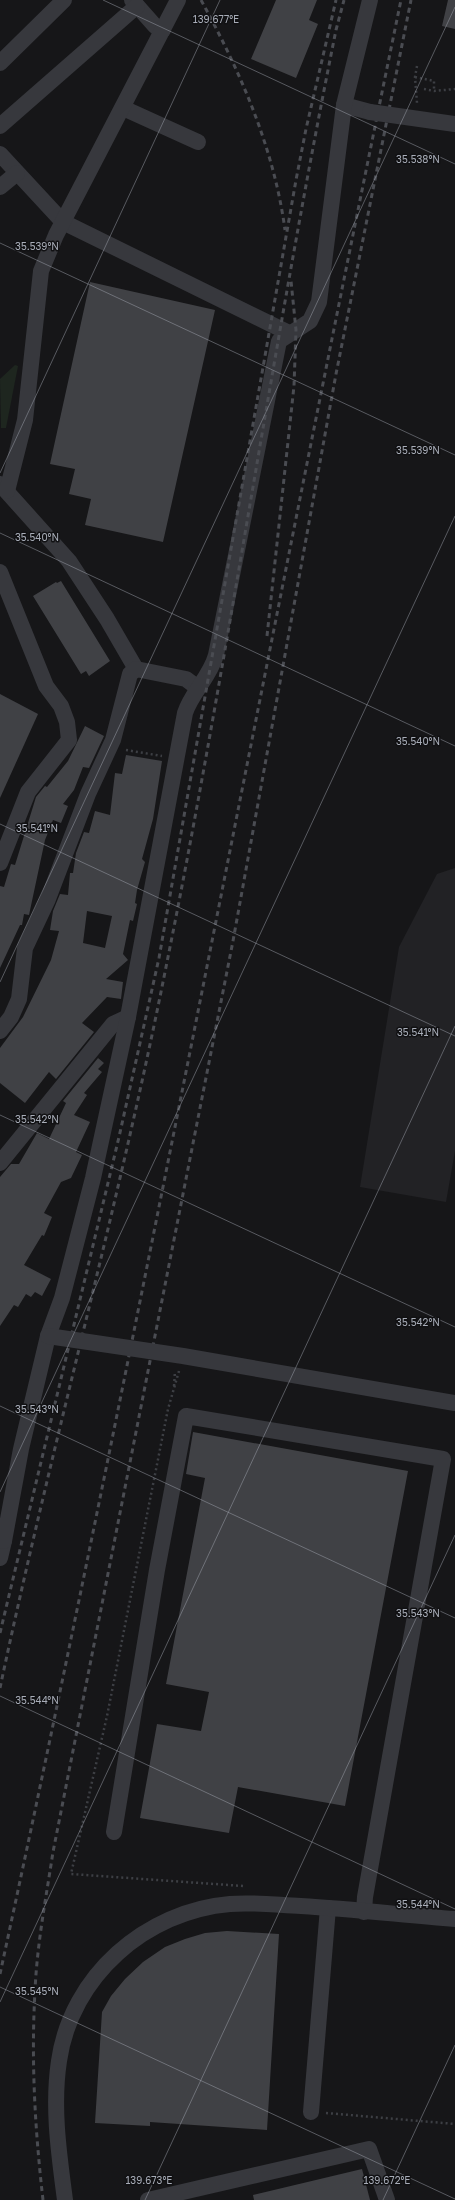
<svg xmlns="http://www.w3.org/2000/svg" width="455" height="2200" viewBox="0 0 455 2200" font-family="'Golos Text',sans-serif">
<rect width="100%" height="100%" fill="#161618"/>
<path fill="#222225" d="M455 868V1151L446 1202 360 1187 399 947 437 874Z"/>
<path fill="#1e261f" d="M15 365 18 366 6 428H1L0 379Z"/>
<g fill="#404145" fill-rule="evenodd">
<path d="M276 0H317L309 20 318 24 296 78 251 59Z"/>
<path d="M448 0H455V29L442 26Z"/>
<path d="M90 282 215 310 163 542 85 525 91 499 69 494 75 469 50 464Z"/>
<path d="M61 581 110 661 89 676 86 671 81 674 33 596 56 582 57 583Z"/>
<path d="M0 694 38 714 0 798Z"/>
<path d="M85 726 104 736 89 768 83 767 74 790 63 804 68 806 61 823 53 820 45 840 29 915 24 914 22 925H20L0 968V886L4 887 11 864 15 865 36 797 45 786 47 787 68 761Z"/>
<path d="M126 755 162 761 153 819 142 859 145 862 137 890 135 903 137 904 133 921 130 920 123 954 128 960 106 979 123 982 121 999 107 997 82 1023 94 1032 56 1079 49 1072 25 1103 0 1083V1048L23 1017 51 960 59 931 50 930 53 911 60 894 68 895 70 873H73L76 853 84 832 89 833 95 811 110 815 115 773 122 774ZM87 911 112 916 105 948 83 943Z"/>
<path d="M107 1047 98 1058 104 1063 98 1069 102 1072 84 1093 87 1095 74 1115 90 1122 76 1152 82 1155 71 1178 61 1182 44 1213 52 1217 44 1236 42 1235 24 1265 51 1279 42 1296 35 1292 31 1297 26 1294 18 1307 14 1305 0 1326V1177L11 1164H19L37 1133 49 1139 66 1103 63 1101Z"/>
<path d="M193 1432 408 1471 345 1806 238 1787 229 1833 140 1818 157 1724 201 1731 209 1692 166 1684 205 1478 186 1474Z"/>
<path d="M227 1931 279 1934 267 2130 150 2122V2126L95 2123 102 2012 111 1996 125 1979 143 1962 165 1947 185 1939 205 1933Z"/>
<path d="M362 2169 370 2200H254L253 2195Z"/>
</g>
<g fill="none" stroke-linecap="round" stroke-linejoin="round">
<g stroke="#3d3f44" stroke-width="2.5" stroke-dasharray="2 3" stroke-linecap="butt">
<path d="M417 66 415 77 417 103"/>
<path d="M415 77 434 81V91"/>
<path d="M424 89 434 91 455 89"/>
<path d="M126 750 162 756"/>
<path d="M179 1371 168 1409 107 1716 71 1874 243 1886"/>
<path d="M174 1386 175 1371"/>
<path d="M326 2113 455 2124"/>
</g>
<g stroke="#37383d" stroke-width="16">
<path d="M132 0 155 26 163 30"/>
<path d="M0 63 64 0"/>
<path d="M344 105 370 112"/>
<path d="M123 108 198 142"/>
<path d="M0 126 137 6"/>
<path d="M0 154 63 222 289 333"/>
<path d="M0 187 17 173"/>
<path d="M0 484 69 561 107 619 136 669"/>
<path d="M7 491 25 420 41 271 56 235 178 0"/>
<path d="M0 572 46 686 61 706 67 722 69 740 28 792 0 863"/>
<path d="M0 1031 11 1017 19 999 25 948 48 899 88 794 113 740 130 674 136 669 186 679 198 688"/>
<path d="M0 1163 113 1024 128 1017"/>
<path d="M0 1533 4 1541 0 1558"/>
<path d="M4 1541 21 1449 48 1336 62 1298 93 1178 128 1017 185 713C192 692 210 677 216 655L279 341 310 321 319 302 344 105 370 0"/>
<path d="M114 1832 157 1570 186 1416 443 1459 365 1897 364 1912"/>
<path d="M311 2112 328 1908"/>
<path d="M65 2200C59 2154 52 2107 59 2061 71 1976 146 1911 230 1904 253 1902 277 1905 301 1906 352 1909 404 1915 455 1919"/>
<path d="M148 2200 369 2149 387 2200"/>
</g>
<g stroke="#4a4c52" stroke-width="3" stroke-dasharray="5 4" stroke-linecap="butt">
<path d="M201 0C240 71 274 148 285 230"/>
<path d="M267 636 294 386 296 330 291 281"/>
<path d="M0 1633 119 1137 159 958 296 180 306 129 336 0"/>
<path d="M0 1688C51 1447 118 1209 166 967 229 656 273 341 336 30L344 0"/>
<path d="M0 1974C142 1318 265 658 401 0"/>
<path d="M43 2200C35 2130 31 2061 35 1991 37 1944 46 1898 53 1852L233 941 336 374 411 0"/>
</g>
<g stroke="#37383d" stroke-width="16">
<path d="M370 112 455 124"/>
<path d="M48 1336 183 1356 455 1403"/>
</g>
</g>
<path fill="none" stroke="#a8adb8" stroke-width="1" stroke-opacity="0.45" d="M103 0 455 164M0 243 455 455M0 473 220 0M0 533 455 746M0 824 455 1036M0 982 455 7M0 1115 455 1327M0 1406 455 1618M0 1492 455 516M0 1696 455 1909M0 1987 455 2199M0 2002 455 1026M145 2200 455 1535M383 2200 455 2045"/>
<g font-size="10" text-anchor="middle" fill="#a8adb8" stroke="#111113" stroke-width="3" stroke-linejoin="round" paint-order="stroke">
<text x="216" y="23">139.677°E</text>
<text x="418" y="163">35.538°N</text>
<text x="37" y="250">35.539°N</text>
<text x="418" y="454">35.539°N</text>
<text x="37" y="541">35.540°N</text>
<text x="418" y="745">35.540°N</text>
<text x="37" y="832">35.541°N</text>
<text x="418" y="1036">35.541°N</text>
<text x="37" y="1123">35.542°N</text>
<text x="418" y="1326">35.542°N</text>
<text x="37" y="1413">35.543°N</text>
<text x="418" y="1617">35.543°N</text>
<text x="37" y="1704">35.544°N</text>
<text x="418" y="1908">35.544°N</text>
<text x="37" y="1995">35.545°N</text>
<text x="149" y="2184">139.673°E</text>
<text x="387" y="2184">139.672°E</text>
</g>
</svg>
